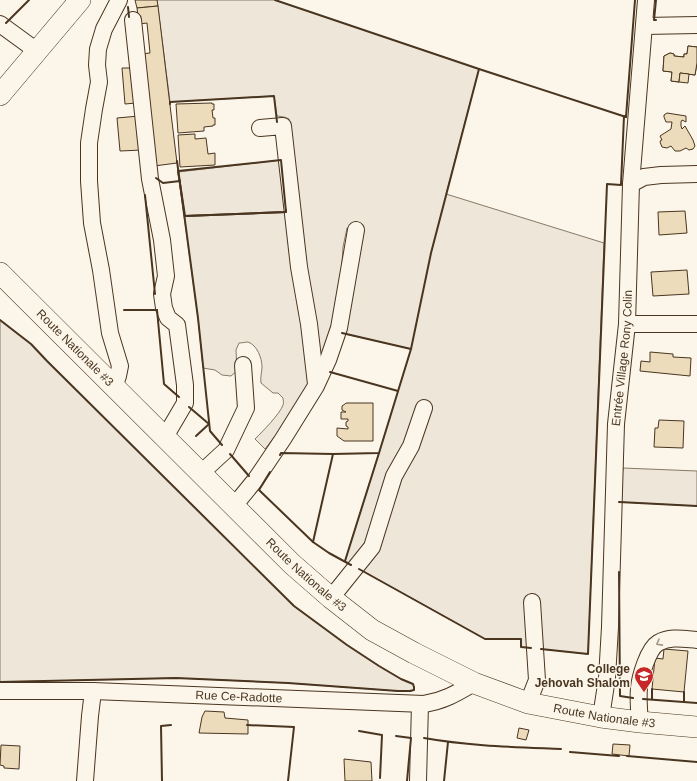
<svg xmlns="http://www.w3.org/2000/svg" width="697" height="781" viewBox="0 0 697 781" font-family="Helvetica,sans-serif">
<rect width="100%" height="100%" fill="#fbf6e9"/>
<g fill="#ede6d9" stroke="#887966">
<path d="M157 0H275L479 69 446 194 604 243 588 654 521 647V639H485L345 561 379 453 411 349 341 333 352 226 347 228 343 247 340 297 336 328 317 366 289 119 284 117 277 116 274 96 170 102Z"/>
<path d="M281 160 312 381 293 413 265 449 255 439C262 432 280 414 283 405 284 403 283 400 283 398L278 393H273L261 383C260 377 262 372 262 367 262 358 257 345 248 342 246 342 242 343 239 343L236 350 237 371 231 376 222 375 215 370 203 368 198 318 178 172Z"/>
<path d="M0 320 31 344 47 361 294 606 347 645 379 666 401 679 413 684 414 687V690L410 691H398L288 683 176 678 0 682Z"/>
<path d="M623 468 697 471V506L619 502Z"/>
</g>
<g fill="#ecdcbc" stroke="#4a3520">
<path d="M135 0H157L158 6 137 8Z"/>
<path d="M158 6 177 163 154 166 141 54 150 53 147 23 139 24 137 8Z"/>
<path d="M688 46 697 47V63L695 75 680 73 679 82 671 81 672 72 663 71 664 56 670 53 674 54V56L684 57V54H687Z"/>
<path d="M688 46 697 47V63L695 75 680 73 679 82 671 81 672 72 663 71 664 56 670 53 674 54V56L684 57V54H687Z"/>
<path d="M122 68H133L136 103 125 104Z"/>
<path d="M680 73 689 74 688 83 679 82Z"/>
<path d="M212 103V104H214V110H212L213 118H215V125H213V126L204 127V131L178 133 176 104Z"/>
<path d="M667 113 686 116V122L682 120 681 122V126L682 129 685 126 693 140 695 146 693 149 689 150 686 148 680 151H675L671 146 667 148 662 147 660 142 661 140H662L660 136 671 129 672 122H666L664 117V115Z"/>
<path d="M139 116 142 150 120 151 117 118Z"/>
<path d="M195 134V139L206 138 208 154 215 153V165L180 167 178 135Z"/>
<path d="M685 211 687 233 659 235 658 212Z"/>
<path d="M687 270 689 294 653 296 651 272Z"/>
<path d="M650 352 673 354V357L691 358 690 376 640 371 641 361 650 362Z"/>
<path d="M346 403H373V441H344L337 436V428L348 429V427L346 426V422L348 421V419H341V412H346L342 410V406L345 404Z"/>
<path d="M659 420 684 421 683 448 654 447 655 428H658Z"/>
<path d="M664 649 688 651 684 692 652 689 655 658 663 659Z"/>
<path d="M205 711 224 712 225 718 248 720V734L199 733 202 717Z"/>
<path d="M519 728 529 730 526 740 517 738Z"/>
<path d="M613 744 630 745 629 756 612 754Z"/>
<path d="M1 745 20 746 19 769 4 768V766L0 765Z"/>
<path d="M344 759 371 762 372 781H345Z"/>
</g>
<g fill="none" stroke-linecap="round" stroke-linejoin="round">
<defs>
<g id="minor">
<path d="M133 20 150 179 162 240 166 276 162 294 164 308 168 318 177 325 185 385V403L165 437"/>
<path d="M0 24 37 51"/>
<path d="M644 26 697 25"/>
<path d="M260 128 283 126 299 267 309 324 316 384"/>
<path d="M631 184 644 177 661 175 697 174"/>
<path d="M627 324H697"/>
<path d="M114 387 118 376 120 366 110 333 101 270 92 223 89 181V143L94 109 99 82 97 65 98 49 104 29 119 0"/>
<path d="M201 473 226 450 246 408 243 365"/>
<path d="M234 506 256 479 283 439 316 386 328 360 339 328 356 230"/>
<path d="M331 598 372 547 394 476 411 446 424 408"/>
<path id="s1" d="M0 691H93L424 704C444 701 457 693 474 683"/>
<path d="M528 703 537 680 532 602"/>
<path id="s2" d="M601 717 607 678 610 627 616 424 627 324 631 184 646 0"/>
<path d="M640 722C639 711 638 699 639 688 640 677 648 649 658 643 670 636 684 639 697 640"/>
<path d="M85 781 90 716 93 691"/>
<path d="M418 781 420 704"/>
</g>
<g id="major">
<path d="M0 95 80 0"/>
<path id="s3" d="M0 273 292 564 331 598 372 630 414 653 474 683 528 703 601 717 640 722 697 727"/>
</g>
</defs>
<use href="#minor" stroke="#4a3520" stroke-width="18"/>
<use href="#major" stroke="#4a3520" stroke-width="22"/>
<use href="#minor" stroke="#fbf6e9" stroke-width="16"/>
<use href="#major" stroke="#fbf6e9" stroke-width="21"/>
<g stroke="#4a3520" stroke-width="2">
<path d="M275 0 479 69 626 117"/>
<path d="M656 0 654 20H656"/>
<path d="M128 7 129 17"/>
<path d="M6 23 29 0"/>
<path d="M170 104V102L274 96 277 122"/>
<path d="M281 160 286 212 185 216 178 171Z"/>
<path d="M177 161 198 318 210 431 222 445"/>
<path d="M156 178 163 183 180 181"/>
<path d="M145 195 155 294"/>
<path d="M185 216 286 212V210"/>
<path d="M124 310H157"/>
<path d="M157 310 164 384 179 397"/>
<path d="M0 320 31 344 47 361 294 606 347 645 379 666 401 679 413 684 414 687V690L410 691H398L288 683 176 678 0 682"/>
<path d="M342 333 411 349"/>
<path d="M330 372 398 391"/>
<path d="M189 407 209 424 196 436"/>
<path d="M230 454 249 476"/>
<path d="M280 455 281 453 333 454 379 453 411 349 431 253 479 69"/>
<path d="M270 472 259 490 313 542 329 553 351 565"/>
<path d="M619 502 697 506"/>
<path d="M313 542 333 454"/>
<path d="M345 561 379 453"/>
<path d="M359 569 485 639H521V647L531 648"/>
<path d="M619 572 620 696 633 698"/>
<path d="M541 649 588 654 607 184 621 185 624 116 626 117 635 0"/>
<path d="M643 699 697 703"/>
<path d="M652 699V689"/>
<path d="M684 702V692"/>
<path d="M247 725 294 727 288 781"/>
<path d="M359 731 382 735 380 778"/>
<path d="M396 736 411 738 407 781"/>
<path d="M424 738C469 746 515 747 561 749"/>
<path d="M570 752 619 756"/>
<path d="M627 756 697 762"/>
<path d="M162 781 161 726 171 725"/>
<path d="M444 781 448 742"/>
</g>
</g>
<defs><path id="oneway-chevron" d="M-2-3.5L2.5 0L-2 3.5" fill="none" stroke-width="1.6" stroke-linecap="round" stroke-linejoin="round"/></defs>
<use stroke="#a29684" href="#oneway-chevron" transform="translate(659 643) rotate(151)"/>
<defs>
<symbol id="school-pin" viewBox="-11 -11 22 30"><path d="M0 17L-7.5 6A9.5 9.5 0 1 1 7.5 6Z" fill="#c62828" stroke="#fbf6e9"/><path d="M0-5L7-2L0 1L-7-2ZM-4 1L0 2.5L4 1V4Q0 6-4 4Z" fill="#fff"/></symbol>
</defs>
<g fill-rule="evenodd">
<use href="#school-pin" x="633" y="665" width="22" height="30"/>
</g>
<g text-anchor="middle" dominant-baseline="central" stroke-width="3" stroke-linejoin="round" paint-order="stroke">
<g font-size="12" fill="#4a3520" stroke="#fbf6e9">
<text stroke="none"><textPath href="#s3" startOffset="106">Route Nationale #3</textPath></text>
<text stroke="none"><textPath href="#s2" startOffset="360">Entrée Village Rony Colin</textPath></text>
<text stroke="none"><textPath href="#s3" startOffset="430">Route Nationale #3</textPath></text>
<text stroke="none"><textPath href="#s1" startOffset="239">Rue Ce-Radotte</textPath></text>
<text stroke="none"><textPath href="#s3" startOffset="766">Route Nationale #3</textPath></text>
</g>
<g font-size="12" font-weight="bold" fill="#4a3520" stroke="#fbf6e9" text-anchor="end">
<text x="630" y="669">College<tspan x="630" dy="14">Jehovah Shalom</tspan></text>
</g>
</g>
</svg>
